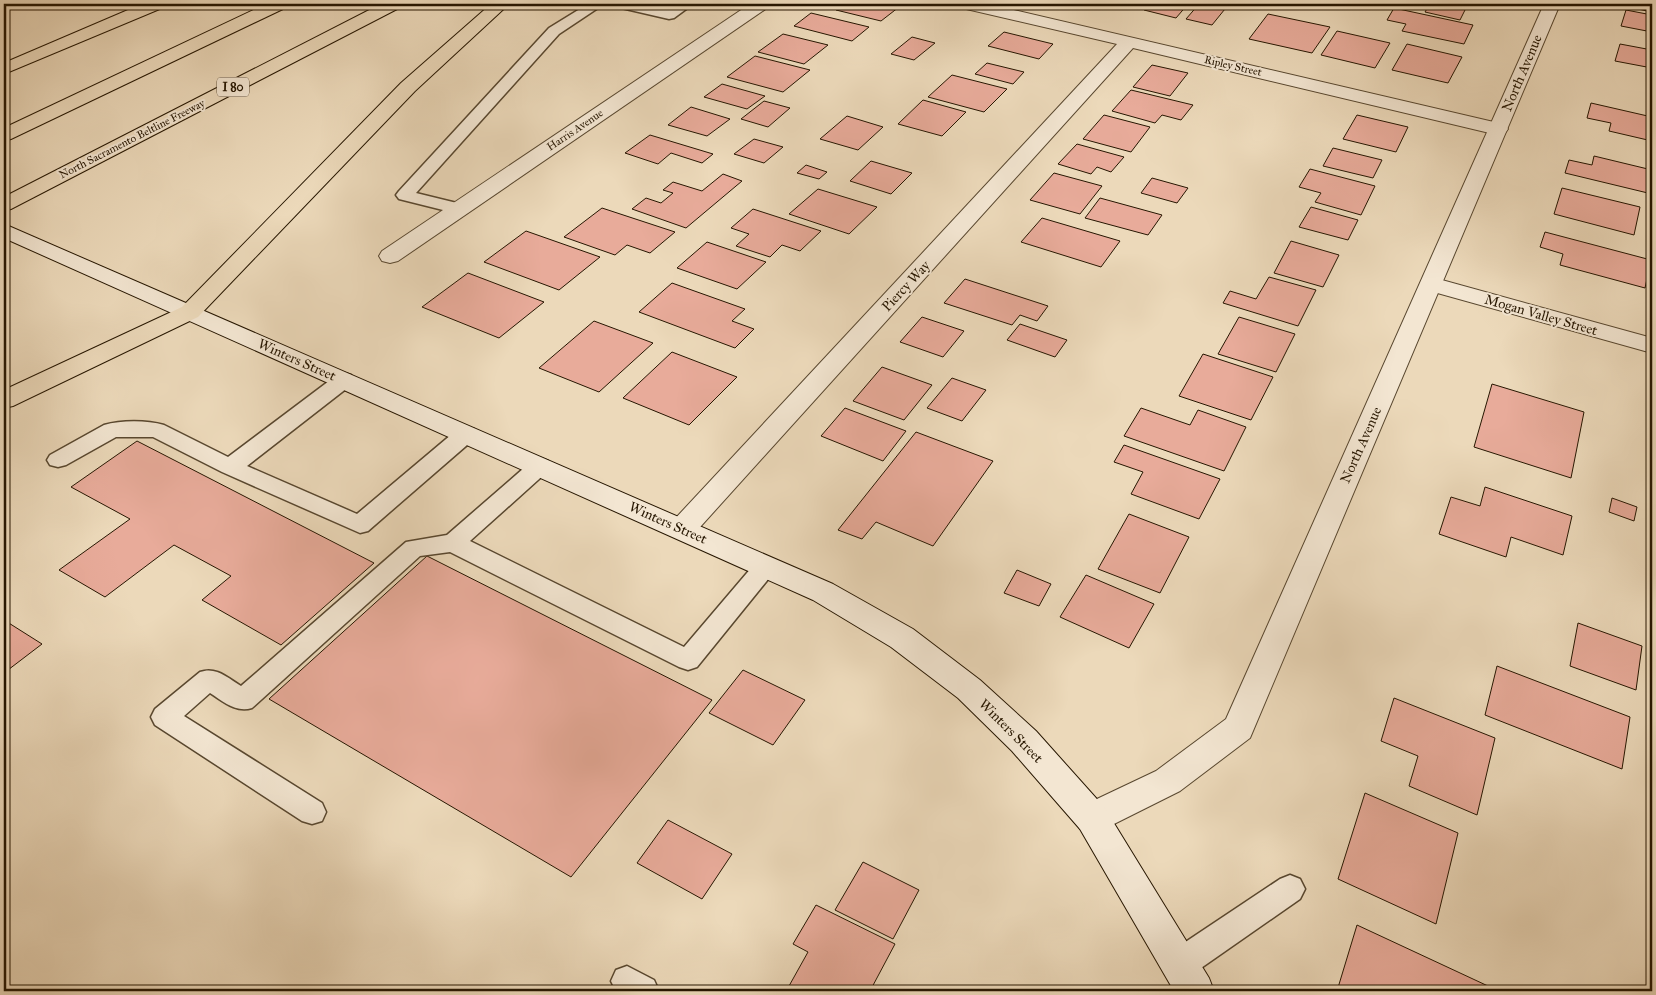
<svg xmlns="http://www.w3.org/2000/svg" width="1656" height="995" viewBox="0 0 1656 995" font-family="'IM FELL Great Primer',serif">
<rect width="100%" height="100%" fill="#ecd9ba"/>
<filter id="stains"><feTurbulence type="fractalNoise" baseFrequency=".004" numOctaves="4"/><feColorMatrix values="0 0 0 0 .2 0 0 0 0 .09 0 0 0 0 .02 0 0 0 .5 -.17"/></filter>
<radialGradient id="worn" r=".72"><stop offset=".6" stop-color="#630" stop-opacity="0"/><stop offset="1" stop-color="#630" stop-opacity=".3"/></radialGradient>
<g fill="#e8ab9a" stroke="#261601">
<path d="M844 4H885L899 7 881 21 836 10Z"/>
<path d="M1150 4H1188L1176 18 1144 10Z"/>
<path d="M1199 4H1229L1212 25 1186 19Z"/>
<path d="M1413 4H1468L1460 20 1425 12 1428 7Z"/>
<path d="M1634 4H1652V12L1633 8Z"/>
<path d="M1394 8 1473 25 1464 44 1402 31 1406 24 1387 20Z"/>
<path d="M1626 10 1652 15V32L1621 26Z"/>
<path d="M811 13 869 27 852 41 794 26Z"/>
<path d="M1268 14 1330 27 1312 53 1249 39Z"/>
<path d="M1337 31 1390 43 1375 68 1321 55Z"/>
<path d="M1004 32 1053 44 1039 59 988 46Z"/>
<path d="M783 34 828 45 804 64 758 52Z"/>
<path d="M912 37 935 43 914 60 891 54Z"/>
<path d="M1407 44 1462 57 1448 83 1392 70Z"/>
<path d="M1620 44 1652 50V68L1615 61Z"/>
<path d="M755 56 810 70 783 92 727 77Z"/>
<path d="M987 63 1024 72 1013 84 975 74Z"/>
<path d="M1152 65 1188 73 1170 96 1133 87Z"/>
<path d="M952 75 1007 89 984 112 928 97Z"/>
<path d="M722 84 765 96 747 109 704 97Z"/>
<path d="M1131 90 1193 105 1181 120 1162 115 1155 123 1112 111Z"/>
<path d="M923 100 966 112 942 136 898 124Z"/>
<path d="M764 101 790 108 768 127 741 119Z"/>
<path d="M1591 103 1652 117V141L1609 131 1611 123 1587 118Z"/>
<path d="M691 107 730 119 707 136 668 125Z"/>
<path d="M1104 115 1150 127 1131 152 1083 139Z"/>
<path d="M1357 115 1408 127 1396 152 1343 139Z"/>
<path d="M847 116 883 127 858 150 820 139Z"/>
<path d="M650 135 713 154 702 163 671 153 658 164 625 153Z"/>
<path d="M754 139 783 147 764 163 734 154Z"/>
<path d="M1077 144 1124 157 1111 172 1097 167 1091 174 1058 164Z"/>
<path d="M1333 148 1382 160 1373 178 1323 166Z"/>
<path d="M1594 156 1652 170V194L1565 173 1569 160 1592 165Z"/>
<path d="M871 161 912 173 891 194 850 181Z"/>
<path d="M806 165 827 172 819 179 797 173Z"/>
<path d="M1310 169 1375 186 1361 215 1315 202 1321 193 1299 187Z"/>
<path d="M1054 173 1102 186 1080 214 1030 200Z"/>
<path d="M723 174 742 181 686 228 632 209 646 198 661 203 673 193 663 190 673 182 702 191Z"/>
<path d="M1152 178 1188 188 1177 203 1141 193Z"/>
<path d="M1562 188 1640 207 1634 235 1554 214Z"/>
<path d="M818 189 877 207 849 234 789 214Z"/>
<path d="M1100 198 1162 215 1148 235 1085 218Z"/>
<path d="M1311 207 1358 220 1348 240 1299 227Z"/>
<path d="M602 208 675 232 650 253 627 245 615 255 564 237Z"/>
<path d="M753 209 821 231 800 251 782 245 770 257 736 246 749 234 731 228Z"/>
<path d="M1042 218 1120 241 1101 267 1021 242Z"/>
<path d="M526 231 600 257 559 290 484 262Z"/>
<path d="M1545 232 1651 260 1645 288 1560 265 1563 254 1540 247Z"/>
<path d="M1291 241 1339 255 1323 287 1274 273Z"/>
<path d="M707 242 766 262 737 289 677 268Z"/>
<path d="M468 273 544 302 499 338 422 307Z"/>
<path d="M1269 277 1316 290 1298 326 1223 303 1230 291 1256 299Z"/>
<path d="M965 279 1048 306 1037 321 1020 315 1012 325 944 303Z"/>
<path d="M672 283 745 309 732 321 754 329 735 348 639 312Z"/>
<path d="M922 317 964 331 943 357 900 342Z"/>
<path d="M1239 317 1295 334 1276 372 1218 354Z"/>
<path d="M594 321 653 343 599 392 539 368Z"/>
<path d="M1020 324 1067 340 1055 357 1007 340Z"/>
<path d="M672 352 737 377 689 425 623 398Z"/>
<path d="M1203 354 1273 377 1251 420 1179 396Z"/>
<path d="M882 367 932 385 904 420 853 401Z"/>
<path d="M952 378 986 390 962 421 927 408Z"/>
<path d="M1492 384 1584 412 1571 478 1474 447Z"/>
<path d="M845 408 906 431 883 461 821 436Z"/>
<path d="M1141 408 1190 425 1198 410 1246 427 1224 471 1124 436Z"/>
<path d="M916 432 993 461 933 546 876 522 862 539 838 530Z"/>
<path d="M137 441 374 563 281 645 202 600 231 576 174 545 105 597 59 570 130 519 71 487Z"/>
<path d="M1124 445 1220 479 1199 519 1131 494 1143 472 1114 462Z"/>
<path d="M1485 487 1572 516 1563 555 1511 537 1506 557 1439 534 1451 497 1480 506Z"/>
<path d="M1612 498 1637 507 1634 521 1609 512Z"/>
<path d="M1129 514 1189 537 1160 593 1098 569Z"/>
<path d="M427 556 712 700 571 877 269 699Z"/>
<path d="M1017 570 1051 584 1039 606 1004 593Z"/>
<path d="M1086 575 1154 604 1129 648 1060 617Z"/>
<path d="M4 620 42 644 4 673Z"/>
<path d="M1578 623 1642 646 1636 690 1570 666Z"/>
<path d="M1497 666 1630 717 1622 769 1485 715Z"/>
<path d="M743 670 805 700 773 745 709 713Z"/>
<path d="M1394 698 1495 738 1477 815 1409 786 1418 756 1381 741Z"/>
<path d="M1365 793 1458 833 1436 924 1338 879Z"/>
<path d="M668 820 732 854 702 899 637 863Z"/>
<path d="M863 862 919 890 893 939 835 910Z"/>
<path d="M816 905 895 944 870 991H800L789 986 808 952 793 944Z"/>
<path d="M1357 925 1488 986 1487 991H1337Z"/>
</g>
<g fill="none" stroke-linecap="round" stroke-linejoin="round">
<defs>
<g id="service">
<path d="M588 4H604L559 34 416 193 465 205 468 209 465 213 459 214 399 199 396 195 399 191 549 28Z"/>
<path d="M615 4H638L667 10 677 4H693L674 18 669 19 617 7Z"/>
<path d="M344 373 351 375 354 380 351 385 247 466 357 514 458 429 466 427 474 429 477 434 474 439 368 531 360 533 222 472 153 437H116L66 465 58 467 50 465 47 460 50 455 104 425C121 420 147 420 164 425L228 457 337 375Z"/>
<path d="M540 458 548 461 551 466 548 471 470 541 684 647 758 560 766 557 774 560 778 566 774 572 697 667 688 670 679 667 450 552 420 556 252 708C236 713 224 702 210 693L184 716 322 803 326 812 322 821 312 824 302 821 155 725 151 717 155 709 200 672C216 666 228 678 241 686L406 542 447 535 532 461Z"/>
<path d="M1290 875 1300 879 1305 889 1300 899 1191 975 1180 979 1169 975 1165 964 1169 953 1280 879Z"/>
<path d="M627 966 654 980 659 991H616L611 981 616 970Z"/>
</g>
<g id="minor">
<path d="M750 4H769L767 8 398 261 390 263 382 261 379 256 382 251Z"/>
<path d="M960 4H988L1498 123 1505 125 1508 129 1505 133 1498 135 1133 48 692 536 682 539 672 536 668 529 672 522 1117 44 962 8Z"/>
<path d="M1431 277 1652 338V353L1423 289 1420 284 1423 279Z"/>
</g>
<path id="tertiary" d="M1544 4H1560L1250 738 1180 791 1104 829 1092 833 1080 829 1075 818 1080 807 1156 771 1226 719Z"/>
<path id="secondary" d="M4 224 833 584 913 629 980 680 1036 731 1104 807 1209 978 1214 991H1174L1080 829 1012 751 958 698 891 647 813 600 4 238Z"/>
<g id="motorway">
<path d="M142 4H164L162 8 4 74V63Z"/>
<path d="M266 4H287L285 8 11 139 4 141V128Z"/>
<path d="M381 4H401L399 8 11 209 4 211V197Z"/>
<path d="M491 4H509L415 91 198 317 13 406 4 408V390L182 307 401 83Z"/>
</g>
</defs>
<use href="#service" stroke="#58472f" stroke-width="3"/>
<use href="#minor" stroke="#58472f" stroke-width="2"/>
<use href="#tertiary" stroke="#58472f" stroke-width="2"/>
<use href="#secondary" stroke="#261601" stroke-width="2"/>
<use href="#motorway" stroke="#261601" stroke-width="2"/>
<use href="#service" fill="#f3e6d2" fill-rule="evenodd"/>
<use href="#minor" fill="#f3e6d2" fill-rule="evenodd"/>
<use href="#tertiary" fill="#f3e6d2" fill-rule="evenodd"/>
<use href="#secondary" fill="#f3e6d2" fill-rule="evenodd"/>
<use href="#motorway" fill="#ecd9ba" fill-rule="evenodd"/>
</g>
<g text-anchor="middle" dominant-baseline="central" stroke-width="4" stroke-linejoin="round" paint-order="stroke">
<g font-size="11" fill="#261601" stroke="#f3e6d2">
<text transform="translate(1233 66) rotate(13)">Ripley Street</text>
<text transform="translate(575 130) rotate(-34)">Harris Avenue</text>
<text transform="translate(132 139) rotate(-27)">North Sacramento Beltline Freeway</text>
</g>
<rect fill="#f3e6d2" stroke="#645440" stroke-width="1" x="217" y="77.5" width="32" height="19" rx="4"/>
<g font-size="12" font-weight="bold" fill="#261601">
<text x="233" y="87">I 80</text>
</g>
<g font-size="14" fill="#261601" stroke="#f3e6d2">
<text transform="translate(1522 73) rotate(-67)">North Avenue</text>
<text transform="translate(906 286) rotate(-47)">Piercy Way</text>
<text transform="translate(1541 315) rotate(16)">Mogan Valley Street</text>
<text transform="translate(297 360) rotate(24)">Winters Street</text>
<text transform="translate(1361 445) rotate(-66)">North Avenue</text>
<text transform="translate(668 523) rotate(24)">Winters Street</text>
<text transform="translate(1011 731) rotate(45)">Winters Street</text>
</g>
</g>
<rect width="1656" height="995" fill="none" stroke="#ecd9ba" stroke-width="20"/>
<rect x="5" y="5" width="1646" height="985" fill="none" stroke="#261601" stroke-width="2.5"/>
<rect x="10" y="10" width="1636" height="975" fill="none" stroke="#261601"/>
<rect width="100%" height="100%" filter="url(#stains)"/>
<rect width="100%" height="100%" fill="url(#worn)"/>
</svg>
